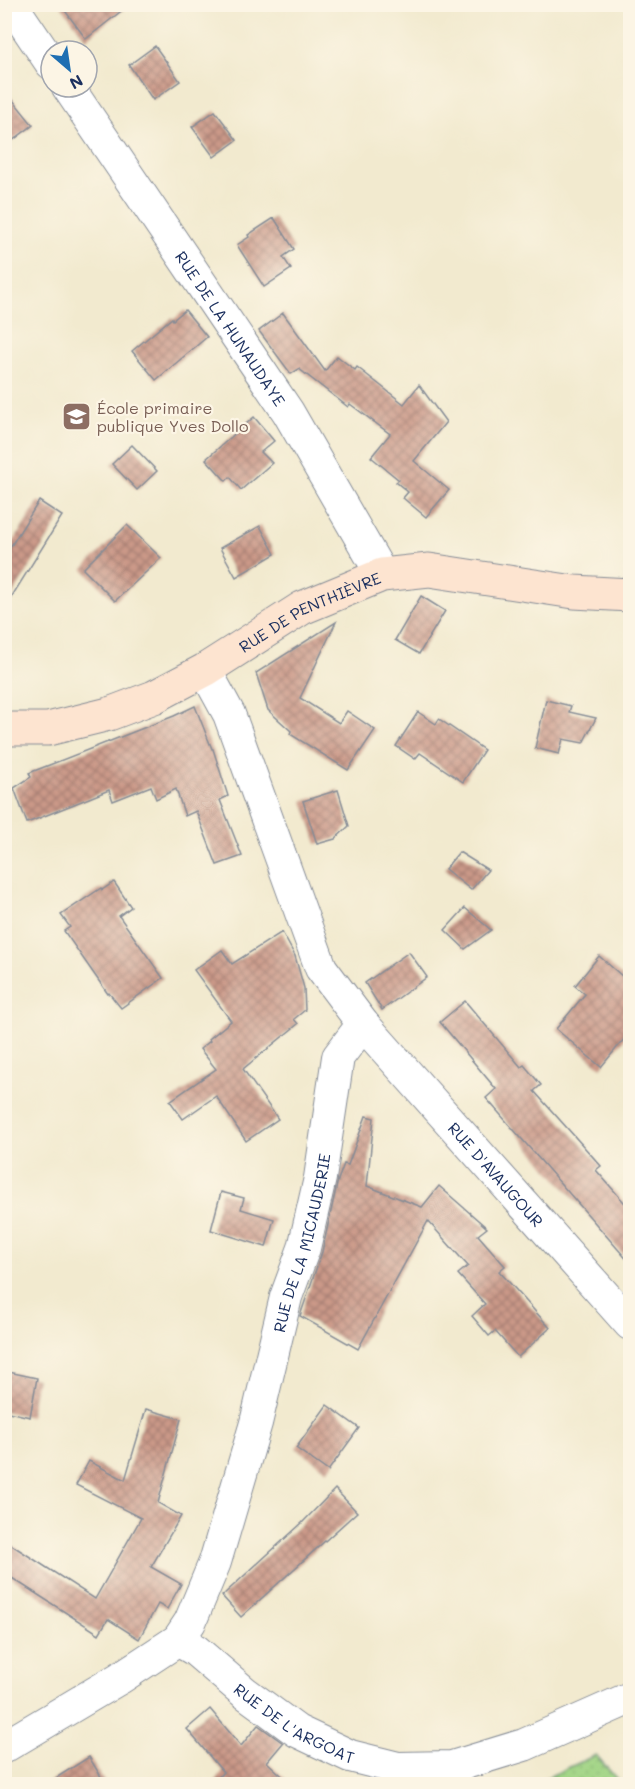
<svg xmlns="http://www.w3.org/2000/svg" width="635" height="1789" viewBox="0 0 635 1789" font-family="Mali,sans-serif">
<defs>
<pattern id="grass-dots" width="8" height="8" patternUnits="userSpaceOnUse" patternTransform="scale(1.5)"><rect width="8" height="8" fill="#a0d484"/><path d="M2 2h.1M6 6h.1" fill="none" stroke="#89b674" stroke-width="1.8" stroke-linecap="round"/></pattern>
<pattern id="building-cross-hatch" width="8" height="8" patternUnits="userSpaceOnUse" patternTransform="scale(1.5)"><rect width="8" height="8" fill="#cb9988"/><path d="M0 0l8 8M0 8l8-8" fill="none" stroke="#a47d72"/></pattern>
</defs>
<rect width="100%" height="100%" fill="#fcf5e5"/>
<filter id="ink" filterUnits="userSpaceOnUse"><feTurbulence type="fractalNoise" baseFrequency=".0167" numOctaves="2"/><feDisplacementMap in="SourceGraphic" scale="12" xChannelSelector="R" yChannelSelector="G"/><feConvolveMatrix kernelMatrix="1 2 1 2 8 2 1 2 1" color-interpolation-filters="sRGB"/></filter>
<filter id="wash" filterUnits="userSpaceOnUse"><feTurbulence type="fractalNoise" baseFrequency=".008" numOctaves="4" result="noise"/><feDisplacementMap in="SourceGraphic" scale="24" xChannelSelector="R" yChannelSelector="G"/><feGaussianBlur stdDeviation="1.35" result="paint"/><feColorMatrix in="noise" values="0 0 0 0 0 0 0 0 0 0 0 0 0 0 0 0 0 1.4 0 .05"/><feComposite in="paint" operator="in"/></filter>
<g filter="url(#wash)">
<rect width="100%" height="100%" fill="#f2eacf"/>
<path fill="url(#grass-dots)" stroke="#5e8271" stroke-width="1.5" d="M596 1755 621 1784H533Z"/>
<g id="blocks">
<g fill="url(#building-cross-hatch)">
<path d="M60 4H130L86 39Z"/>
<path d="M155 46 180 81 153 100 129 65Z"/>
<path d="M4 89 33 125 4 147Z"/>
<path d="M215 111 237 140 214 157 192 127Z"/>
<path d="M274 218 294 249 283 257 291 269 264 287 237 245 249 237 248 235Z"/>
<path d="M185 310 207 337 156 380 132 351 172 318 173 320Z"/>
<path d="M283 313 325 371 337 356 355 370 357 367 404 404 419 385 446 422 414 461 449 490 426 517 403 498 408 492 396 482 399 480 371 457 390 434 350 404 348 407 299 369 291 374 259 331Z"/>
<path d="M254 417 274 441 261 452 272 463 241 490 230 477 226 481 206 459Z"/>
<path d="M132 445 157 471 137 490 112 464Z"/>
<path d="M39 501 62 516 4 609V557Z"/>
<path d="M127 525 161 558 115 601 83 569Z"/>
<path d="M260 526 275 554 236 577 220 548Z"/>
<path d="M421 596 445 611 419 654 395 640Z"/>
<path d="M336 622 300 698 339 723 347 711 375 730 348 770 290 734 291 731 268 710 256 673Z"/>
<path d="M546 700 571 706 569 712 596 718 583 743 563 739 559 754 535 748Z"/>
<path d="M195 706 212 749H213L228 796 220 800 242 856 217 865 196 811 185 816 176 789 156 799 151 786 113 801 109 790 27 823 14 788 31 777 29 773 174 716Z"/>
<path d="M418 712 436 724 439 719 484 750 463 782 420 753 415 759 396 746Z"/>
<path d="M338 790 349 826 335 839 317 844 303 801Z"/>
<path d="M459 852 488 870 471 890 445 869Z"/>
<path d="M114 882 131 907 119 916 163 978 121 1008 109 993 108 994 64 931 70 927 61 915 101 888 102 890Z"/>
<path d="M465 908 491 930 465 949 445 930Z"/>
<path d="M282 932 295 956 304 988 305 1010 294 1019 298 1024 243 1069 278 1119 246 1141 216 1096 183 1119 170 1101 216 1069 200 1049 210 1041 209 1039 231 1021 194 970 222 950 232 964Z"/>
<path d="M409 952 427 977 382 1010 365 983Z"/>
<path d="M599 956 630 983V1032L601 1067 556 1029 585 994 575 986Z"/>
<path d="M465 1001 521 1067 524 1065 541 1085 534 1091 601 1166 596 1170 630 1209V1263L486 1098 496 1089 440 1022Z"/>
<path d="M366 1116 374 1118 367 1186 422 1207 439 1186 487 1228 478 1235 505 1266 499 1271 550 1328 518 1357 495 1331 489 1336 472 1316 485 1304 458 1274 468 1266 428 1221 358 1349 300 1316 322 1252 338 1180 344 1164 348 1165Z"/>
<path d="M221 1192 244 1198 241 1209 274 1219 266 1247 211 1230Z"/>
<path d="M4 1371 37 1378 30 1417 4 1411Z"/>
<path d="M327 1405 359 1428 328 1471 296 1448Z"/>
<path d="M146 1409 181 1419 158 1503 181 1516 151 1567 181 1584 167 1609 158 1604 139 1639 108 1619 99 1634 4 1573V1540L95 1599 141 1518 76 1485 89 1461 125 1480Z"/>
<path d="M335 1489 357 1512 241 1617 222 1596 302 1523Z"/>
<path d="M210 1709 241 1746 258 1725 283 1743 267 1762 292 1785H212L223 1772 187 1729Z"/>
<path d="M89 1757 106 1785H45Z"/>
</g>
</g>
</g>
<g filter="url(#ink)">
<use href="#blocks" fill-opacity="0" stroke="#868c96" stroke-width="1.5"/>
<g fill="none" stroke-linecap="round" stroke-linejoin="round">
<defs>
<g id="street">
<path d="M11 4 51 63"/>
<path id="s1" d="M68 87 288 412 382 575"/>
<path id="s2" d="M205 670 229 714 321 968 363 1024 630 1324"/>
<path id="s3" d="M178 1640 195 1650 244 1692 297 1731 350 1756 398 1768 452 1767 524 1745 630 1698"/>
<path id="s4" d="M4 1747 120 1678 178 1640 190 1622 215 1562 256 1423 286 1297 304 1248 320 1178 338 1057 363 1024"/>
</g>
<g id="secondary">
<path id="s5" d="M4 729H48L109 714 154 697 205 670 302 608 382 575 429 570 574 592 630 595"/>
</g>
</defs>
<use href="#street" stroke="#868c96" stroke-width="34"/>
<use href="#secondary" stroke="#868c96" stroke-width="35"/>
<use href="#street" stroke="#fff" stroke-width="32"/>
<use href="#secondary" stroke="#fde4d0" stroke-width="33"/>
</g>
</g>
<defs>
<symbol id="school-square" viewBox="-11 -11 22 22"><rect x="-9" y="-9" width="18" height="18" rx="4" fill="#8d6e63" stroke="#fcf5e5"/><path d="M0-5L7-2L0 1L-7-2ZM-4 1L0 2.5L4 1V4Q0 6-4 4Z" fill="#fff"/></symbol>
</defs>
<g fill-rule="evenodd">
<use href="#school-square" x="60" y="400" width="33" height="33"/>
</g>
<g text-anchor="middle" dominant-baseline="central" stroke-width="4.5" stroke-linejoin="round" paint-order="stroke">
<g font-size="16" fill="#1b2f5e" stroke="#fcf5e5">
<text stroke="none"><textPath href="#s1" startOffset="291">RUE DE LA HUNAUDAYE</textPath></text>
<text stroke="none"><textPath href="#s5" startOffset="333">RUE DE PENTHIÈVRE</textPath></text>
<text stroke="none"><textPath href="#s2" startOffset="591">RUE D'AVAUGOUR</textPath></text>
<text stroke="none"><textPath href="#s4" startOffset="622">RUE DE LA MICAUDERIE</textPath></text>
<text stroke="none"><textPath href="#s3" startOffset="144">RUE DE L'ARGOAT</textPath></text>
</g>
<g font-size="16" fill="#785e54" stroke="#fcf5e5" text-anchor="start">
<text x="97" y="407">École primaire<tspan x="97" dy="18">publique Yves Dollo</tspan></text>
</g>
</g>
<rect width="635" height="1789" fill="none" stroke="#fcf5e5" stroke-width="24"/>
<g transform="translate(69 69) rotate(151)"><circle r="28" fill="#fcf5e5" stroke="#a2a6af" stroke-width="1.5"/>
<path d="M0-4.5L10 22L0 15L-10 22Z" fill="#1f6fb2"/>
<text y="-9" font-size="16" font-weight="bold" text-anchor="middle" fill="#1b2f5e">N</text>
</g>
</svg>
